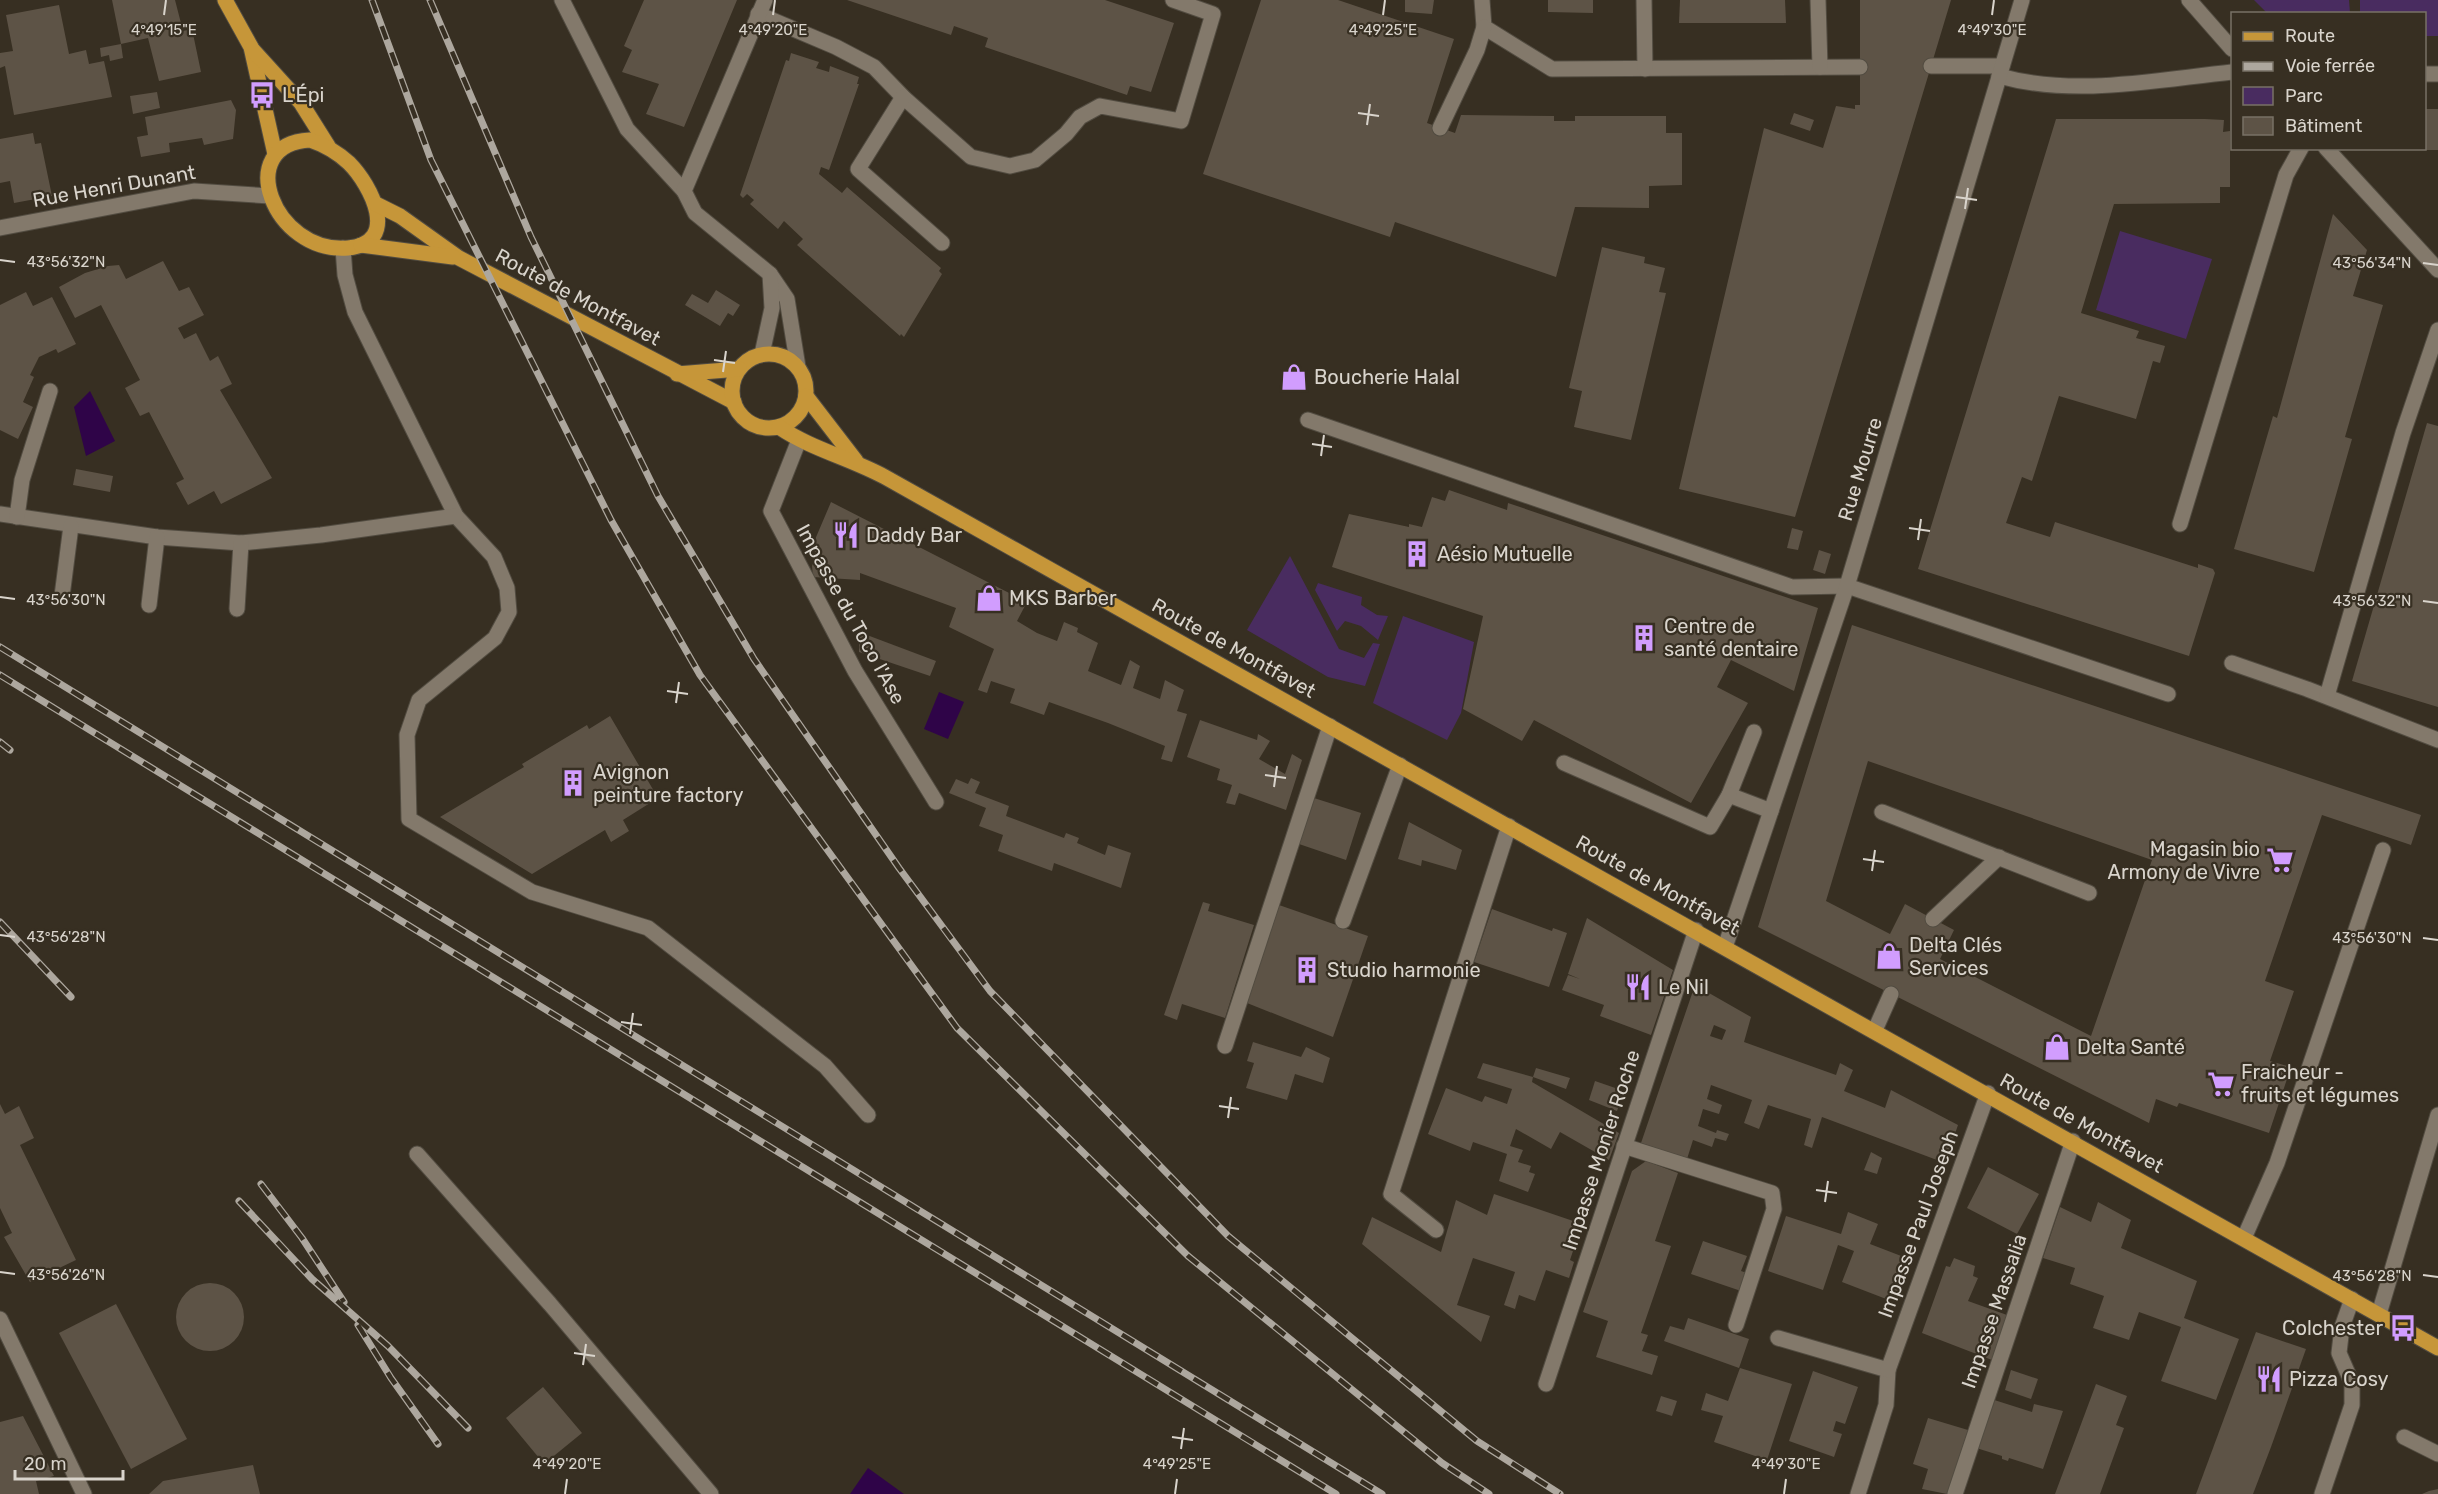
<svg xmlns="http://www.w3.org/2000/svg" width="2438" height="1494" viewBox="0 0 2438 1494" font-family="Rubik,sans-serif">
<rect width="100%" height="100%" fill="#372f22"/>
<g fill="#492c60">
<path d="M2254 0H2349L2350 13H2267Z"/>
<path d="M2360 0H2438V36H2425L2424 14 2360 13Z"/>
<path d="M2120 231 2212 259 2186 339 2096 310Z"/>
<path d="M1290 556 1339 649 1364 658 1373 643 1380 644 1365 686 1328 677 1247 630Z"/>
<path d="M1318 583 1362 597 1361 605 1377 615 1388 616 1378 640 1361 626 1345 621 1337 631 1315 590Z"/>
<path d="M1403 616 1474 642 1461 713 1447 740 1373 703Z"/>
</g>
<g fill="#2f0448">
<path d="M90 391 115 441 86 456 74 407Z"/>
<path d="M939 692 964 702 948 739 924 729Z"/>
<path d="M868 1468 904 1494H850Z"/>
</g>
<g fill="#5d5346" fill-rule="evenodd">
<path d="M112 0H175L183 31 192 29 201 72 159 81 148 38 121 44 123 58 110 61 109 55 101 57 100 48 121 44Z"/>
<path d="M644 0H737L684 127 646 114 659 84 622 72 632 50 624 46Z"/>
<path d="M847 0H1105L1174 23 1151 92 1130 86 1127 95 985 47 988 38 954 26 951 35Z"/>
<path d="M1261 0H1338L1454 39 1427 123 1455 133 1461 115 1554 116V121H1575V116H1666V133H1682V185L1649 186V208L1575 207 1556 277 1395 222 1390 237 1203 174Z"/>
<path d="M1405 0H1434L1432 14 1405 12Z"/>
<path d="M1548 0H1593V13L1548 12Z"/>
<path d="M1680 0H1785L1786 23H1679Z"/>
<path d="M1860 0H1951L1795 517 1679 489 1764 128 1823 148 1836 106 1855 109V105H1860Z"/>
<path d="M59 5 69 54 86 50 89 64 104 61 112 97 14 115 5 66 0 68V53L13 51 6 15Z"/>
<path d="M791 53 819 62 816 68 829 72 830 66 859 77 857 84H859L829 170 821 167 819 174 842 193 847 187 941 268 939 271 942 274 904 337 901 334 900 336 797 245 803 239 784 221 778 229 750 204 754 200 747 194 743 198 740 195 786 60 789 61Z"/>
<path d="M157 92 160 108 133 114 130 96Z"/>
<path d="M231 100 236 110 233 139 204 145 202 138 169 143 170 152 141 157 137 137 148 135 145 117Z"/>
<rect x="2424" y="109" width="14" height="41"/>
<path d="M1794 113 1814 120 1810 131 1790 124Z"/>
<path d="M2056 119H2205L2224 120 2223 132 2230 131V187H2220V203L2114 204 2081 313 2139 331 2136 338 2165 346 2160 363 2153 361 2136 419 2059 396 2032 481 2022 477 2006 523 2050 537 2055 522 2198 568V564L2213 569 2215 573 2189 656 1918 569Z"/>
<path d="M33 133 35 144 41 143 52 196 14 203 10 181 0 183V139Z"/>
<path d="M2333 214 2367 250 2353 296 2383 305 2345 437 2352 439 2314 572 2234 549 2273 416 2277 418Z"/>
<path d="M1602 247 1645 257 1644 263 1665 268 1659 292 1666 293 1631 440 1574 427 1582 391 1569 388Z"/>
<path d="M163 261 179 291 189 287 204 315 178 328 184 339 196 333 210 361 218 356 232 384 220 390 272 478 221 504 214 491 188 505 176 483 184 479 149 412 140 416 125 388 140 380 101 305 75 318 59 287 85 273 108 266 119 265 126 279Z"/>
<path d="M716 290 740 305 733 316 728 313 720 326 685 305 692 294 708 303Z"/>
<path d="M26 292 33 306 52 297 76 344 58 353 56 349 39 357 30 375 34 377 23 402 33 407 18 439 0 430V305Z"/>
<path d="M2427 423 2438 426V707L2352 681Z"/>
<path d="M76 469 113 476 110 492 73 485Z"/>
<path d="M1449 490 1507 510 1508 503 1818 608 1794 691 1731 660 1717 687 1748 703 1691 803 1534 720 1522 741 1463 709 1483 616 1332 567 1349 514 1409 527V524L1422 527 1432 497 1445 501Z"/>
<path d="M831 502 1027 602 1017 621 1037 633 1057 641 1064 622 1078 628 1077 632 1098 643 1088 671 1121 685 1130 660 1140 666 1133 688 1160 699 1165 680 1184 690 1177 711 1187 714 1172 762 1161 759 1165 746 1108 723 1049 702 1044 715 1010 703 1015 689 991 681 987 693 978 690 994 649 949 627 956 608 860 573V580L813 577 812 566 817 553 811 549Z"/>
<path d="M1792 528 1803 531 1798 550 1787 548Z"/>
<path d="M1819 550 1831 554 1825 574 1813 570Z"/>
<path d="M1852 625 2421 815 2411 845 2322 815 2265 981 2294 991 2270 1061 2291 1067 2269 1133 2179 1103 2177 1107 2156 1099 2149 1123 1758 927ZM1868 761 2152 860 2091 1036 1940 959 1954 930 1905 904 1890 934 1826 901Z"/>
<path d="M859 632 936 661 930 676 859 652Z"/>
<path d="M610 716 658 798 623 820 629 831 611 842 605 830 532 874 440 817 524 767 522 764 587 725 589 729Z"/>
<path d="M1200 720 1257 740 1258 734 1270 741 1259 759 1285 774 1292 754 1302 760 1286 810 1239 793 1235 805 1226 803 1232 785 1217 780 1220 769 1187 757Z"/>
<path d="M971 778 980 782 975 793 1009 806 1006 816 1064 838 1066 833 1079 838 1077 843 1105 855 1108 845 1131 853 1121 888 1054 863 1052 871 998 851 1003 835 979 826 986 808 949 793 956 779 968 784Z"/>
<path d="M1314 798 1361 813 1346 860 1299 844Z"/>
<path d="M1409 822 1462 850 1456 870 1422 860 1421 866 1398 859Z"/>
<path d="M1203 902 1210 904 1208 911 1254 925 1225 1018 1182 1004 1177 1020 1164 1015Z"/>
<path d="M1279 905 1368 936 1333 1037 1247 1003Z"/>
<path d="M1492 909 1552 931 1553 928 1567 933 1549 987 1474 962Z"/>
<path d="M1587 918 1673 970 1651 1035 1600 1016 1604 1005 1562 990 1568 975 1580 979 1568 974Z"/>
<path d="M1695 985 1751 1017 1744 1042 1836 1075 1840 1063 1853 1070 1844 1091 1885 1108 1891 1090 1958 1125 1945 1163 1822 1117 1812 1148 1804 1145 1811 1119 1768 1105 1759 1129 1744 1123 1752 1100 1711 1085 1707 1099 1722 1105 1719 1114 1703 1109 1698 1126 1716 1133 1717 1130 1729 1134 1726 1141 1715 1138 1712 1147 1693 1140 1687 1159 1641 1143ZM1714 1025 1726 1030 1722 1040 1710 1036Z"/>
<path d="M1253 1042 1301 1057 1306 1047 1330 1058 1323 1083 1295 1074 1287 1100 1246 1088 1254 1063 1247 1061Z"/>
<path d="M1483 1063 1533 1077 1536 1068 1570 1078 1566 1089 1533 1077 1532 1082 1619 1133 1609 1160 1560 1132 1551 1149 1516 1129 1510 1146 1523 1150 1518 1162 1531 1166 1529 1172 1535 1174 1528 1192 1499 1181 1507 1154 1473 1142 1470 1151 1428 1134 1446 1088 1482 1102 1485 1096 1507 1104 1512 1089 1477 1078Z"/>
<path d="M1595 1081 1624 1091 1617 1111 1589 1100Z"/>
<path d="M0 1104 5 1114 19 1106 34 1138 20 1145 76 1260 30 1282 4 1237 12 1233 0 1208Z"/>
<path d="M1871 1152 1882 1158 1877 1174 1864 1170Z"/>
<path d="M1646 1161 1678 1173 1655 1241 1671 1246 1641 1333 1648 1335 1642 1351 1658 1356 1652 1375 1596 1357 1608 1321 1583 1312 1632 1171Z"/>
<path d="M1988 1167 2039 1194 2017 1234 1967 1208Z"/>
<path d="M1494 1194 1582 1224 1570 1260 1574 1262 1569 1278 1546 1270 1535 1301 1519 1295 1515 1309 1504 1305 1515 1272 1473 1258 1457 1305 1490 1316 1481 1342 1362 1244 1372 1217 1441 1252 1456 1200 1487 1215Z"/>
<path d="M2098 1202 2131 1220 2121 1248 2197 1281 2184 1318 2239 1339 2216 1400 2161 1381 2181 1327 2139 1312 2129 1340 2093 1328 2104 1296 2070 1284 2075 1268 2043 1258 2060 1207 2091 1222Z"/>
<path d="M1848 1212 1878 1224 1870 1244 1909 1259 1894 1302 1842 1282 1854 1251 1838 1245 1823 1290 1768 1271 1786 1216 1841 1234Z"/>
<path d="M1703 1241 1747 1256 1741 1271 1747 1273 1741 1291 1691 1274Z"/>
<path d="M1954 1258 1975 1266 1973 1276 1978 1278 1968 1301 2007 1315 1992 1360 1922 1333 1946 1266 1950 1267Z"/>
<circle cx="210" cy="1317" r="34"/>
<path d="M116 1304 187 1439 131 1469 59 1333Z"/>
<path d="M1688 1318 1749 1339 1739 1368 1664 1341 1670 1326 1684 1330Z"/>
<path d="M2256 1332 2306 1349 2271 1447 2253 1494H2196Z"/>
<path d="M1740 1368 1792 1384 1767 1460 1714 1442 1723 1416 1701 1410 1706 1393 1728 1401Z"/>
<path d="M2011 1370 2038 1379 2031 1399 2005 1390Z"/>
<path d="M1813 1371 1858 1387 1845 1424 1836 1421 1833 1431 1842 1434 1834 1457 1789 1441Z"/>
<path d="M2096 1384 2127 1396 2116 1425 2124 1428 2100 1494H2055Z"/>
<path d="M543 1387 582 1433 544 1464 506 1418Z"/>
<path d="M1661 1396 1677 1401 1672 1416 1656 1411Z"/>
<path d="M1988 1398 2032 1412 2034 1404 2063 1411 2043 1469 2009 1458 2008 1461 2002 1459V1456L1973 1447Z"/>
<path d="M23 1416 54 1476 36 1481 39 1494H0V1422Z"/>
<path d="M1928 1418 1968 1430 1947 1494 1922 1489 1928 1469 1913 1464Z"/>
<path d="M253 1465 260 1494H149L163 1481Z"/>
<path d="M2438 1489V1494H2422L2429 1491Z"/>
</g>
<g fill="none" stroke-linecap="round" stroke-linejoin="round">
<defs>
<g id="lane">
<path d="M562 0 627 129 684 191"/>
<path d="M1482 0 1484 27 1552 69 1860 67"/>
<path d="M1644 0 1645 69"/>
<path d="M1818 0 1820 67"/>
<path d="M758 14 836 47 874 67 903 97 971 157 1010 166 1035 160 1066 134 1080 117 1100 106 1181 121 1213 14 1173 0"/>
<path d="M1931 66H2002"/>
<path d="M1999 76C2075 97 2155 80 2232 72"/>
<path d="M903 97 858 169 942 243"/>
<path d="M1440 128 1477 50 1484 27"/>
<path d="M343 248 345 275 355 312 456 516 494 557 507 588 509 612 495 638 419 700 407 735 409 819 532 892 648 928 825 1066 868 1115"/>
<path d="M1308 420 1792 587 1847 586 2168 694"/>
<path d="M0 514 157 537 241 543 321 535 456 516"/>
<path d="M17 517 22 480 50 391"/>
<path d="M2180 524 2286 175 2301 148"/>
<path d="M62 596 71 526"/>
<path d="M149 605 157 537"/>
<path d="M237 609 241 543"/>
<path d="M2232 663 2307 689 2438 740"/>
<path d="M2327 696 2403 433 2438 330"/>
<path d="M1754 732 1729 795 1771 811"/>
<path d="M1564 763 1710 827 1729 795"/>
<path d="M1882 812 2089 893"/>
<path d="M1933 919 1999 857"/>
<path d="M1343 921 1400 765"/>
<path d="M1875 1030 1891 994"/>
<path d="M1624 1146 1772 1193 1774 1209 1736 1325"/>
<path d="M417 1154 550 1304 711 1494"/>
<path d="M1436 1230 1391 1194 1509 826"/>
<path d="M2244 1238 2277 1163 2383 850"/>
<path d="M2379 1314 2438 1115"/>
<path d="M1778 1338 1888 1370 1886 1405 1858 1494"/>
<path d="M2404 1437 2438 1454"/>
</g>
<g id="street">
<path d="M765 0 684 191 695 213 770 274 787 299 798 367"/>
<path d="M2189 0 2232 49"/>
<path d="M2424 74H2438"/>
<path d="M2326 148 2438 270"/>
<path d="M0 228 194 191 270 196"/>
<path d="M762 354 772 308 770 274"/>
<path d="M799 440 771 511 855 671 936 802"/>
<path d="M1725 947 1847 586 2022 0"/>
<path d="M1225 1046 1330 726"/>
<path d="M0 1319 84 1494"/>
<path d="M1888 1370 1988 1093"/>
<path d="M1546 1384 1696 930"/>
<path d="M1955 1494 2073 1141"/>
<path d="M2322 1494 2352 1405V1383L2339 1353 2342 1327 2352 1299"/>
</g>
<g id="primary">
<path d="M225 0 251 47 275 154"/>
<path d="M252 49 301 103 328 146"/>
<path d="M310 140C325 145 337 152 349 163 371 185 401 243 348 248 273 254 232 144 310 140Z"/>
<path d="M376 204 400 216 459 258 734 402"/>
<path d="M361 245 453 257"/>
<circle cx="769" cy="391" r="37"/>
<path d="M677 374 739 369"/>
<path d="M806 396 856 461"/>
<path d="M779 427C811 449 850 458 885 477L2438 1348"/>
</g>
</defs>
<use href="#lane" stroke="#524c41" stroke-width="17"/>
<use href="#street" stroke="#524c41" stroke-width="17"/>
<use href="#primary" stroke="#524c41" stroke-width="17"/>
<use href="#lane" stroke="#83796b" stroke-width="15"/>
<use href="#street" stroke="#83796b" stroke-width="15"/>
<use href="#primary" stroke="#c69639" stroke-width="15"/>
<defs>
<g id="rail">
<path d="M372 0 431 160 611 520 700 675 957 1028 1188 1256 1442 1463 1489 1494"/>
<path d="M430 0 531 237 658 496 754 659 899 868 990 991 1228 1236 1477 1441 1560 1494"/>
<path d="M0 647 1382 1494"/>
<path d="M0 675 1336 1494"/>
<path d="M0 742 10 750"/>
<path d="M0 922 71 997"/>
<path d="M261 1184 302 1238 344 1302"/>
<path d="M239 1201 312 1279 388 1346 468 1428"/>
<path d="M358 1325 391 1378 438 1444"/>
</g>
</defs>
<use href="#rail" stroke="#ada79e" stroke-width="7"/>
<use href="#rail" stroke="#372f22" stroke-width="4.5" stroke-dasharray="14" stroke-linecap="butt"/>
</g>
<path fill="none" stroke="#d9d4cc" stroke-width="2" d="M164 15 166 0M773 15 775 0M1383 15 1385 0M1992 15 1994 0M1358 113 1379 116M1367 125 1370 104M1956 197 1977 200M1965 209 1968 188M0 260 15 262M2423 263 2438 265M714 360 735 363M723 372 726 351M1312 444 1332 447M1321 456 1324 435M1909 528 1930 531M1918 540 1921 519M0 597 15 599M2423 601 2438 603M667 691 688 694M676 703 679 682M1265 775 1286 778M1274 787 1277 766M1863 859 1884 862M1872 871 1875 850M0 935 15 937M2423 938 2438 940M621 1022 642 1025M630 1034 633 1013M1219 1106 1239 1109M1228 1118 1231 1097M1816 1190 1837 1193M1825 1202 1828 1181M0 1272 15 1274M2423 1275 2438 1277M574 1353 595 1356M583 1365 586 1344M1172 1437 1193 1440M1181 1449 1184 1428M565 1494 567 1479M1175 1494 1177 1479M1784 1494 1786 1479"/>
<defs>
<symbol id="bus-bare" viewBox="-9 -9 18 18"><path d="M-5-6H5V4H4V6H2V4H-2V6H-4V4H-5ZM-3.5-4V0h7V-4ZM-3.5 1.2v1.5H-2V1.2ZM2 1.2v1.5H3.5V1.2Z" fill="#d19dfe" stroke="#372f22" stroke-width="2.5" paint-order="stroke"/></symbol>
<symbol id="shop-bare" viewBox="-9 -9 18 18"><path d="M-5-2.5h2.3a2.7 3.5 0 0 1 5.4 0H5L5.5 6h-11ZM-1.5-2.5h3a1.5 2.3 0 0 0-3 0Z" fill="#d19dfe" stroke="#372f22" stroke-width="2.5" paint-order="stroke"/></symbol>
<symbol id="restaurant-bare" viewBox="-9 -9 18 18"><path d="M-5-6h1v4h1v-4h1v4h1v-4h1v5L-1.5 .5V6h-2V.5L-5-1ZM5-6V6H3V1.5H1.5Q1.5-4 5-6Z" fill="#d19dfe" stroke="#372f22" stroke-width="2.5" paint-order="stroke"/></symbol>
<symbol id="building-bare" viewBox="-9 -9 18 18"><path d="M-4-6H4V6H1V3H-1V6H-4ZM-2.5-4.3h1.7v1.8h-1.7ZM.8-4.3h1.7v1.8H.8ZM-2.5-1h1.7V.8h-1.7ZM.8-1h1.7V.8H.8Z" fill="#d19dfe" stroke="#372f22" stroke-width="2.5" paint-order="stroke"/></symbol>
<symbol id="supermarket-bare" viewBox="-9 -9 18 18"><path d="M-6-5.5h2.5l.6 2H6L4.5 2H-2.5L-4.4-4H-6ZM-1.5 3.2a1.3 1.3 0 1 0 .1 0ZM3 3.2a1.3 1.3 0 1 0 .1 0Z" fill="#d19dfe" stroke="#372f22" stroke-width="2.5" paint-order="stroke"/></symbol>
</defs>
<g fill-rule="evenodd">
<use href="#bus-bare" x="243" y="76" width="38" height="38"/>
<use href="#shop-bare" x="1275" y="358" width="38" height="38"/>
<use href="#restaurant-bare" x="827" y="516" width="38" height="38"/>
<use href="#building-bare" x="1398" y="535" width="38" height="38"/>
<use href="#shop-bare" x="970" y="579" width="38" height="38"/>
<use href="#building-bare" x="1625" y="619" width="38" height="38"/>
<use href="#building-bare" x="554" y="764" width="38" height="38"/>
<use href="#supermarket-bare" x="2261" y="841" width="38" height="38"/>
<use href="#shop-bare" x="1870" y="937" width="38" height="38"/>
<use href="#building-bare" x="1288" y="951" width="38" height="38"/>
<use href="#restaurant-bare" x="1619" y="968" width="38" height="38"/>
<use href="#shop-bare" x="2038" y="1028" width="38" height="38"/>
<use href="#supermarket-bare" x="2202" y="1065" width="38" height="38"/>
<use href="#bus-bare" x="2384" y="1309" width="38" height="38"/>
<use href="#restaurant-bare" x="2250" y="1360" width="38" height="38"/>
</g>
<g text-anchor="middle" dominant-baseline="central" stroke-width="4.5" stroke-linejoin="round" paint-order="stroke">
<g font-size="20" fill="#d9d4cc" stroke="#372f22" text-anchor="start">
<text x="282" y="95">L'Épi</text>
<text x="1314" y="377">Boucherie Halal</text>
<text x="866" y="535">Daddy Bar</text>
<text x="1437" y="554">Aésio Mutuelle</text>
<text x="1009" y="598">MKS Barber</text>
<text x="1664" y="626">Centre de<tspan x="1664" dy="23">santé dentaire</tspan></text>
<text x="593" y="772">Avignon<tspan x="593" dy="23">peinture factory</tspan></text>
<text x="2260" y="849" text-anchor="end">Magasin bio<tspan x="2260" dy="23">Armony de Vivre</tspan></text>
<text x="1909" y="945">Delta Clés<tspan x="1909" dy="23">Services</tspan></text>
<text x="1327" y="970">Studio harmonie</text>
<text x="1658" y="987">Le Nil</text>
<text x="2077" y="1047">Delta Santé</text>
<text x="2241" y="1072">Fraicheur -<tspan x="2241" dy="23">fruits et légumes</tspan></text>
<text x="2383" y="1328" text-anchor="end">Colchester</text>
<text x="2289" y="1379">Pizza Cosy</text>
</g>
<g font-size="20" fill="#d9d4cc" stroke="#372f22">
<text transform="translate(114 186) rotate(-10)">Rue Henri Dunant</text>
<text transform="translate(578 297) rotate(28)">Route de Montfavet</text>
<text transform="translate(1860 469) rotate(-73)">Rue Mourre</text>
<text transform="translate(851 614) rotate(61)">Impasse du Toco l'Ase</text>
<text transform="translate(1234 648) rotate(29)">Route de Montfavet</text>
<text transform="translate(1658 885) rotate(29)">Route de Montfavet</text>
<text transform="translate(2082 1123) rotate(29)">Route de Montfavet</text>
<text transform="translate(1601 1150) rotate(-72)">Impasse Monier Roche</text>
<text transform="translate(1918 1224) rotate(-70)">Impasse Paul Joseph</text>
<text transform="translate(1994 1311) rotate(-71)">Impasse Massalia</text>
</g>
</g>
<g font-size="15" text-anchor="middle" fill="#d9d4cc" stroke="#372f22" stroke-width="4.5" stroke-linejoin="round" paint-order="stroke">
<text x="164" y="35">4°49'15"E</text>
<text x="773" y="35">4°49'20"E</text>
<text x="1383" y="35">4°49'25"E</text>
<text x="1992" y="35">4°49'30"E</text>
<text x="66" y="267">43°56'32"N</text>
<text x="2372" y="268">43°56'34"N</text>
<text x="66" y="605">43°56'30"N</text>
<text x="2372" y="606">43°56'32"N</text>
<text x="66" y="942">43°56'28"N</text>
<text x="2372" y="943">43°56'30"N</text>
<text x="66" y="1280">43°56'26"N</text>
<text x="2372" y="1281">43°56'28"N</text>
<text x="567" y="1469">4°49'20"E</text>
<text x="1177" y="1469">4°49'25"E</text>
<text x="1786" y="1469">4°49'30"E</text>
</g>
<rect x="2231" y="12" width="195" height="138" fill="#372f22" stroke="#787166" stroke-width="1.5"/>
<rect x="2243" y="32" width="30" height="9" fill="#c69639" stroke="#787166" stroke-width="1.5"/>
<text x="2285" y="42" font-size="18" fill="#d9d4cc">Route</text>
<rect x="2243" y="62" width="30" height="9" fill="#ada79e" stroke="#787166" stroke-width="1.5"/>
<text x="2285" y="72" font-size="18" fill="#d9d4cc">Voie ferrée</text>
<rect x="2243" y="87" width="30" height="18" fill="#492c60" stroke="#787166" stroke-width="1.5"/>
<text x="2285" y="102" font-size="18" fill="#d9d4cc">Parc</text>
<rect x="2243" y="117" width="30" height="18" fill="#5d5346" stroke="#787166" stroke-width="1.5"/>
<text x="2285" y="132" font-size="18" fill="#d9d4cc">Bâtiment</text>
<path d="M15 1470v9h108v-9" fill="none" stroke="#d9d4cc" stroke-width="3"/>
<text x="24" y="1470" font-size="18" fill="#d9d4cc" stroke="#372f22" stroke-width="4.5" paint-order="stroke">20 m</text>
</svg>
